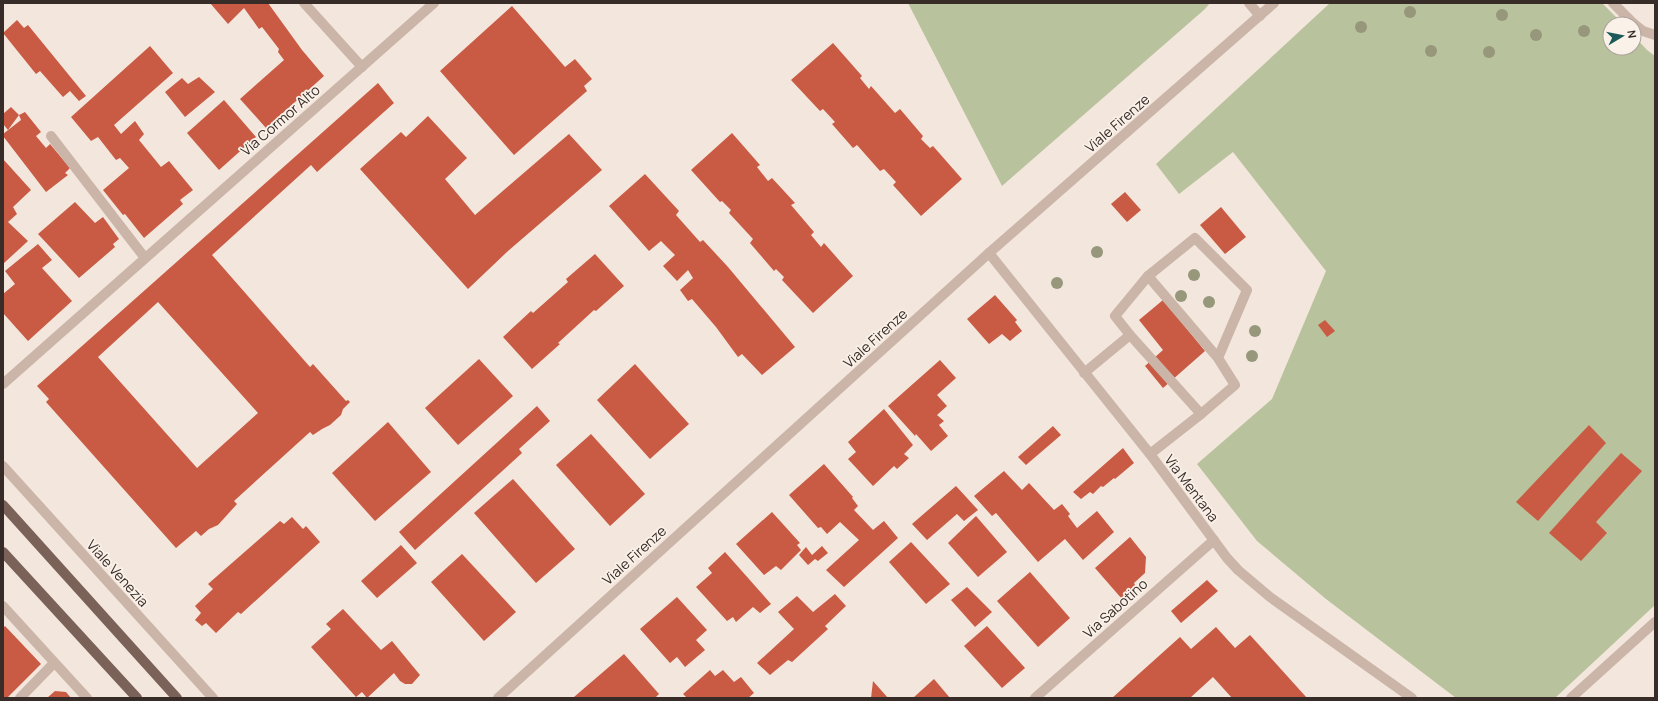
<svg xmlns="http://www.w3.org/2000/svg" width="1658" height="701" viewBox="0 0 1658 701" font-family="Manrope,sans-serif">
<rect width="100%" height="100%" fill="#f3e6dc"/>
<g fill="#b8c29c">
<path d="M908 3H1210L1205 9 1002 186Z"/>
<path d="M1330 3H1602L1623 24H1610V48H1634V36L1647 50 1655 56V605L1555 698H1456L1326 599 1257 541 1197 464 1272 399 1326 271 1233 152 1179 194 1156 164Z"/>
</g>
<g fill="#c95b44" fill-rule="evenodd">
<path d="M210 3H268L302 50 324 76 266 128 240 99 284 60 278 52 279 49 262 27 259 29 244 8 228 24Z"/>
<path d="M512 6 565 67 575 59 592 79 584 86 587 91 514 155 440 71Z"/>
<path d="M17 20 24 28 28 25 86 96 79 101 70 91 63 97 40 71 36 74 3 33Z"/>
<path d="M833 43 862 76 860 78 869 89 871 86 895 113 900 109 923 136 921 139 930 148 933 146 962 179 921 216 893 185 896 182 884 169 880 171 857 145 853 148 832 124 835 122 823 109 820 111 791 80Z"/>
<path d="M150 46 173 73 114 125 121 134 135 121 144 134 139 140 161 167 169 161 193 190 180 200 183 204 144 238 125 214 123 215 103 190 129 168 120 158 116 160 98 137 91 141 71 117Z"/>
<path d="M199 77 215 92 185 117 165 92 182 78 188 84Z"/>
<path d="M378 83 394 103 317 172 311 165 212 255 310 367 313 364 346 401 348 400 350 402 343 409 341 415 330 425 322 429 313 435 310 432 234 501 237 504 218 525 209 529 201 536 196 531 176 548 46 402 49 399 37 386ZM158 302 258 413 197 468 98 357Z"/>
<path d="M224 100 256 137 219 170 187 133Z"/>
<path d="M11 107 19 115 8 130 3 124V114Z"/>
<path d="M25 112 41 132 36 136 46 148 50 144 70 168 65 173 68 175 46 192 3 136V134L21 120 19 115Z"/>
<path d="M428 116 467 158 445 179 475 215 569 134 602 170 508 251 468 289 360 169 401 132 406 137Z"/>
<path d="M732 133 760 165 757 167 768 181 772 178 795 203 791 205 814 232 811 235 821 247 824 243 853 276 813 313 782 280 784 277 776 269 774 271 750 243 753 239 729 213 731 210 722 201 720 202 691 170Z"/>
<path d="M3 159 31 190 13 207 17 214 8 222 28 241 3 264Z"/>
<path d="M645 174 679 211 676 215 700 242 703 240 728 267 795 347 762 375 742 354 738 357 716 327 692 299 688 301 680 290 693 278 688 270 677 281 663 266 675 255 661 241 649 251 609 206Z"/>
<path d="M1125 192 1141 210 1127 222 1111 204Z"/>
<path d="M75 202 95 223 103 217 119 239 113 244 115 247 79 278 38 234Z"/>
<path d="M1221 207 1246 237 1225 254 1200 225Z"/>
<path d="M38 244 52 260 42 268 72 301 28 341 3 313V294L15 284 5 271Z"/>
<path d="M595 254 624 286 596 311 594 310 558 343 560 344 532 369 503 337 531 311 533 313 568 282 566 279Z"/>
<path d="M995 295 1017 320 1015 322 1022 331 1010 341 1002 334 989 344 967 319Z"/>
<path d="M1163 300 1205 351 1163 388 1145 366 1163 350 1139 320Z"/>
<path d="M1325 320 1335 331 1327 337 1318 325Z"/>
<path d="M479 359 513 396 458 445 425 408Z"/>
<path d="M940 360 956 378 937 395 947 406 937 415 944 421 939 425 948 436 931 451 916 434 915 436 888 406Z"/>
<path d="M635 364 689 424 650 459 597 400Z"/>
<path d="M537 406 550 421 519 449 522 453 415 550 399 532Z"/>
<path d="M884 409 913 445 904 454 909 458 897 469 894 466 873 486 848 459 856 452 848 442Z"/>
<path d="M388 422 431 472 375 521 332 473Z"/>
<path d="M1589 425 1606 443 1538 521 1516 502Z"/>
<path d="M1053 426 1061 435 1026 465 1018 457Z"/>
<path d="M591 434 645 494 610 526 556 465Z"/>
<path d="M1123 448 1134 463 1115 479 1114 478 1103 487 1101 486 1093 494 1090 492 1081 499 1073 492Z"/>
<path d="M1621 453 1642 471 1596 522 1607 533 1581 561 1549 533Z"/>
<path d="M824 464 853 497 852 498 858 506 854 510 873 530 884 521 898 538 844 587 826 570 859 540 840 522 827 534 821 527 818 528 789 495Z"/>
<path d="M1004 471 1022 490 1029 483 1054 510 1062 504 1070 514 1068 516 1077 528 1097 511 1114 532 1083 560 1065 539 1038 562 996 513 992 516 974 496Z"/>
<path d="M513 479 575 549 536 583 474 513Z"/>
<path d="M956 486 978 510 964 521 957 514 927 540 912 524Z"/>
<path d="M772 512 800 543 797 545 801 550 781 570 776 566 764 575 736 544Z"/>
<path d="M976 516 1007 552 978 577 948 543Z"/>
<path d="M292 517 303 529 306 526 320 542 241 614 238 612 216 633 206 623 202 626 195 620 201 613 195 606 213 589 208 584 280 521 284 524Z"/>
<path d="M1130 537 1146 557 1145 573 1134 583 1136 587 1122 599 1095 568Z"/>
<path d="M911 542 950 584 926 604 889 562Z"/>
<path d="M401 545 417 563 377 598 361 581Z"/>
<path d="M822 546 828 553 818 561 815 559 808 565 799 555 806 547 812 555Z"/>
<path d="M725 552 771 604 760 613 753 607 736 622 733 617 727 621 696 587 712 573 708 568Z"/>
<path d="M462 554 516 612 484 641 431 582Z"/>
<path d="M1030 572 1070 618 1038 647 997 601Z"/>
<path d="M1207 580 1218 591 1181 623 1171 611Z"/>
<path d="M967 587 992 612 975 627 951 600Z"/>
<path d="M835 594 846 606 825 626 828 629 792 662 788 660 770 675 757 663 794 629 778 612 797 596 813 612Z"/>
<path d="M677 597 707 630 696 640 705 650 685 667 677 657 670 663 640 629Z"/>
<path d="M343 609 381 650 392 641 420 675 412 684H405L400 681 394 673 367 698 362 692 356 697 311 647 331 629 326 624Z"/>
<path d="M5 626 41 664 7 698H3V628Z"/>
<path d="M987 626 1025 668 1002 688 964 646Z"/>
<path d="M1216 627 1235 648 1250 635 1307 698H1232L1213 677 1190 698H1112L1180 637 1191 649Z"/>
<path d="M624 654 659 694 655 698 574 697Z"/>
<path d="M710 670 715 676 723 670 734 682 741 677 754 693 748 698H687L683 694Z"/>
<path d="M934 679 950 698H913Z"/>
<path d="M873 681 888 698H871Z"/>
<path d="M55 691 66 692 71 698H47Z"/>
</g>
<g fill="none" stroke-linecap="round" stroke-linejoin="round">
<g stroke="#cbb5a8" stroke-width="10">
<path d="M304 3 362 67"/>
<path d="M1249 3 1260 16"/>
<path d="M1613 3 1634 24"/>
<path d="M1634 24 1643 31 1655 35"/>
<path d="M51 136 145 258"/>
<path d="M989 253 1150 454 1227 558 1238 570 1270 597 1412 698"/>
<path d="M1130 335 1115 316 1148 276"/>
<path d="M1084 373 1130 335 1201 414 1150 454"/>
<path d="M3 384 434 3"/>
<path d="M1201 414 1235 385 1218 358 1148 276 1195 238 1247 290 1218 358"/>
<path d="M3 466 213 698"/>
<path d="M3 606 87 698"/>
<path d="M20 698 54 663"/>
<path d="M498 698 989 253 1274 3"/>
<path d="M1035 698 1214 540"/>
<path d="M1571 698 1655 622"/>
</g>
<g stroke="#7a6259" stroke-width="10">
<path d="M3 505 177 698"/>
<path d="M3 552 137 698"/>
</g>
</g>
<g fill="#96977b">
<circle cx="1410" cy="12" r="6"/>
<circle cx="1502" cy="15" r="6"/>
<circle cx="1361" cy="27" r="6"/>
<circle cx="1584" cy="31" r="6"/>
<circle cx="1536" cy="35" r="6"/>
<circle cx="1431" cy="51" r="6"/>
<circle cx="1489" cy="52" r="6"/>
<circle cx="1097" cy="252" r="6"/>
<circle cx="1194" cy="275" r="6"/>
<circle cx="1057" cy="283" r="6"/>
<circle cx="1181" cy="296" r="6"/>
<circle cx="1209" cy="302" r="6"/>
<circle cx="1255" cy="331" r="6"/>
<circle cx="1252" cy="356" r="6"/>
</g>
<g text-anchor="middle" dominant-baseline="central" stroke-width="3.5" stroke-linejoin="round" paint-order="stroke">
<g font-size="14" fill="#382c28" stroke="#faf1e9">
<text transform="translate(280 120) rotate(-41)">Via Cormor Alto</text>
<text transform="translate(1117 123) rotate(-41)">Viale Firenze</text>
<text transform="translate(875 338) rotate(-42)">Viale Firenze</text>
<text transform="translate(1192 488) rotate(53)">Via Mentana</text>
<text transform="translate(634 555) rotate(-42)">Viale Firenze</text>
<text transform="translate(118 573) rotate(48)">Viale Venezia</text>
<text transform="translate(1115 608) rotate(-42)">Via Sabotino</text>
</g>
</g>
<rect width="1658" height="701" fill="none" stroke="#382c28" stroke-width="8"/>
<g transform="translate(1622 36) rotate(80)"><circle r="19" fill="#faf1e9" stroke="#aca29c"/>
<path d="M0-3L7 15L0 10L-7 15Z" fill="#1c5a5a"/>
<text y="-6" font-size="11" font-weight="bold" text-anchor="middle" fill="#382c28">N</text>
</g>
</svg>
